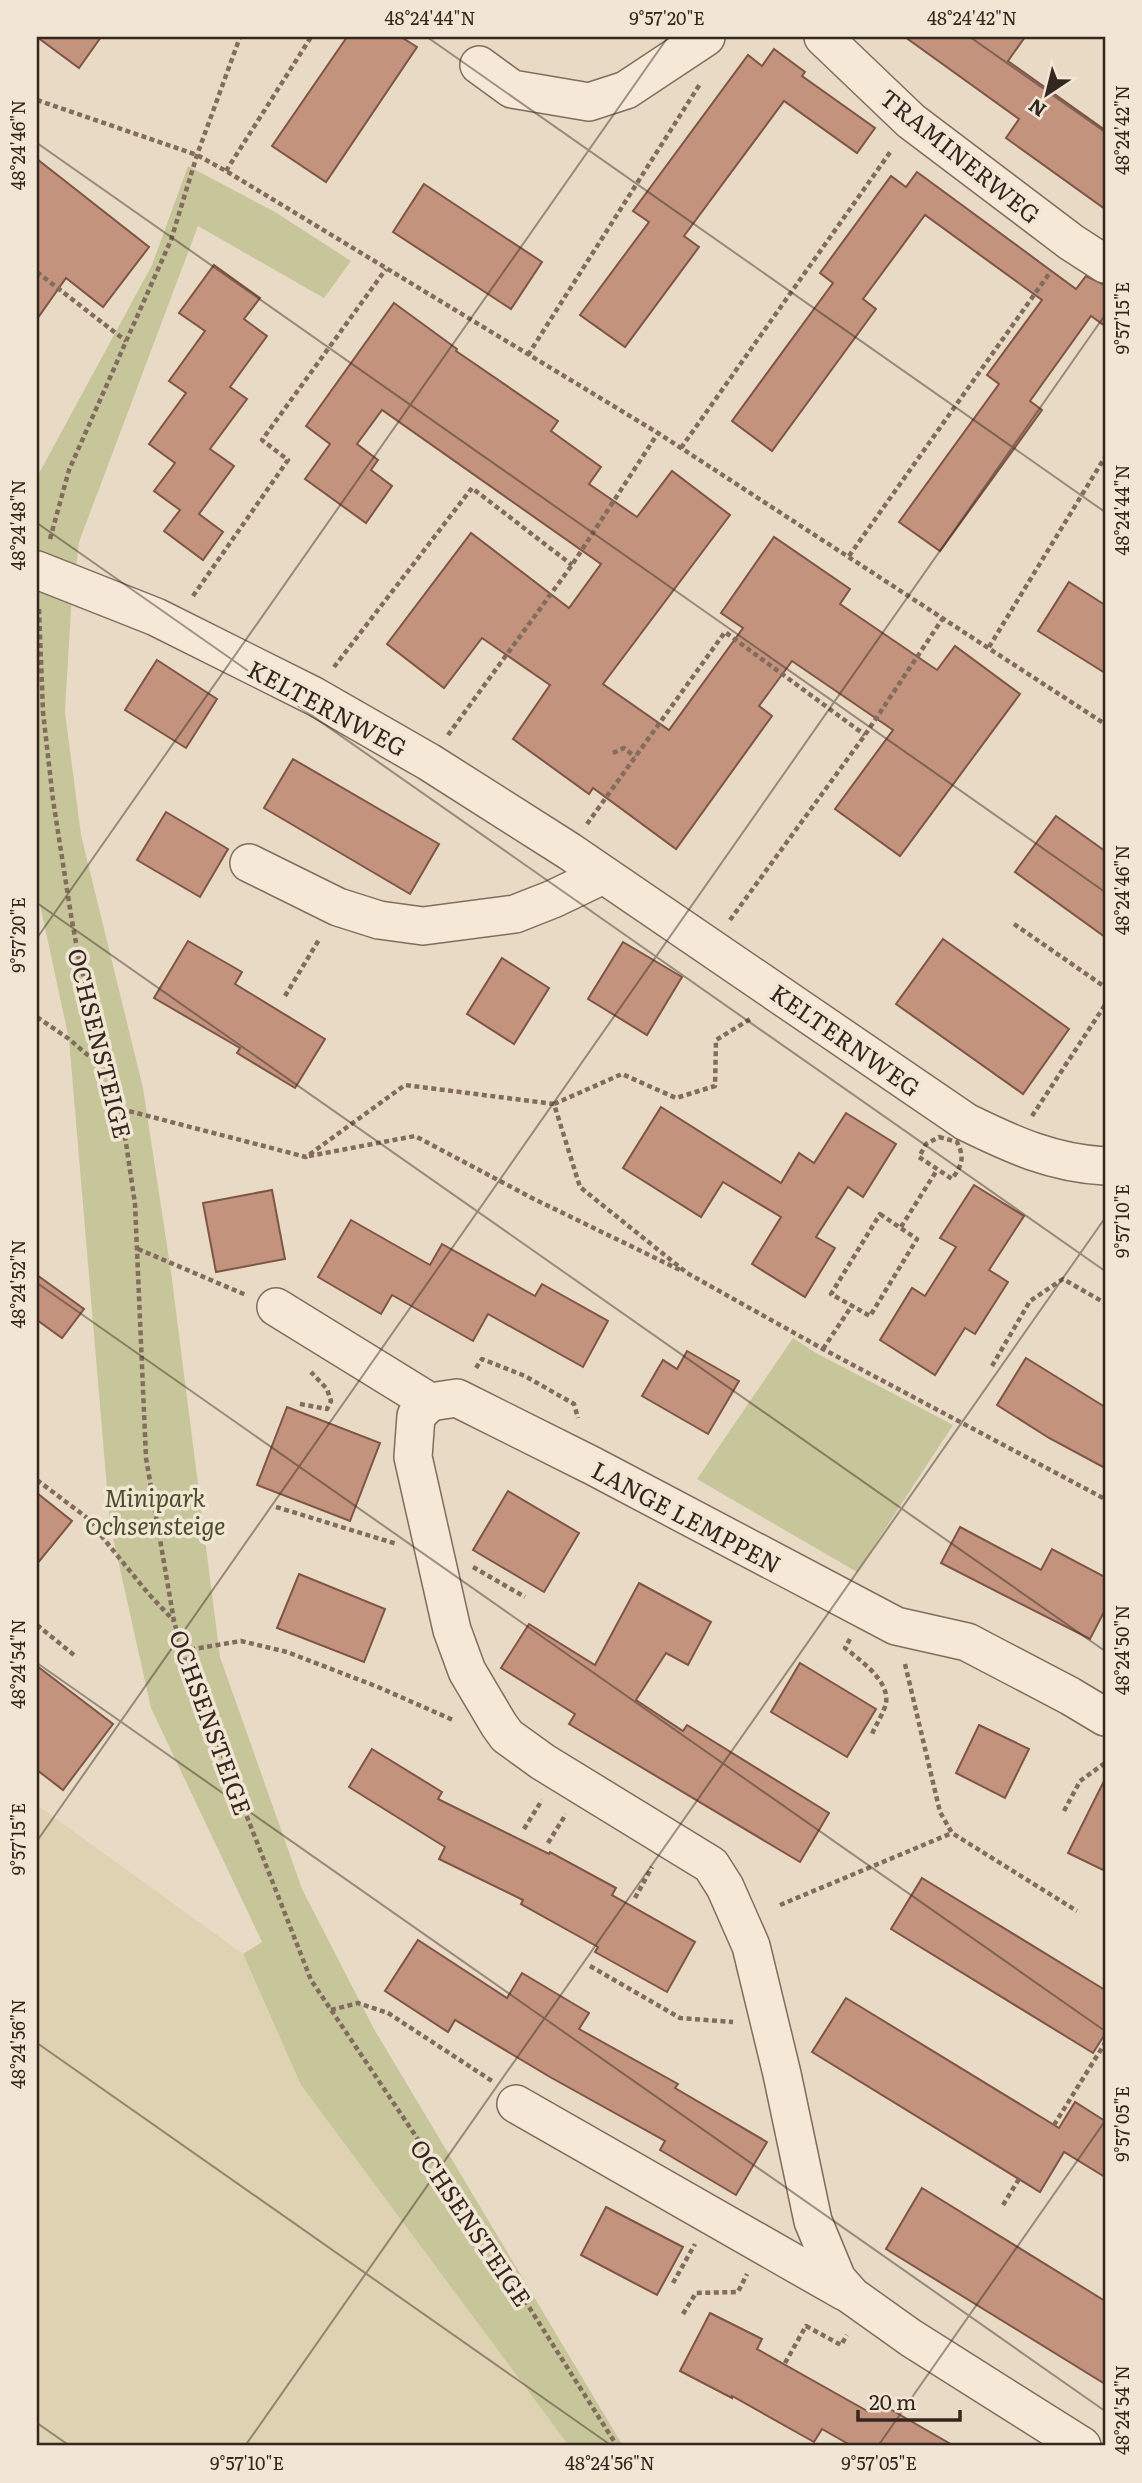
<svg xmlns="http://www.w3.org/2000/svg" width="1142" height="2483" viewBox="0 0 1142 2483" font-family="Literata,serif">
<rect width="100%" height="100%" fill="#e9dac5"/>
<path fill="#ded2b3" d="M37 1805 243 1954 301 2085 569 2446H37Z"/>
<g fill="#c6c69a">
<path d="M188 166 275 212 351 261 324 298 198 226 79 542 71 608 65 712 81 835 143 1088 171 1272 220 1657 302 1889 374 2029 623 2446H569L301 2085 243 1954 262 1942 151 1708 110 1524 69 1039 37 891V477L152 265Z"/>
<path d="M793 1338 816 1353 953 1425 857 1572 697 1479Z"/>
</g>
<g fill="#c3937e" stroke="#7f5545" stroke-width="2">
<path d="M37 37H101L79 68Z"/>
<path d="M347 37H401L417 47 326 182 272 146Z"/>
<path d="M905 37H1025L1008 61 1105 130V209L1006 138 1019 119Z"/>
<path d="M774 49 805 72 802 76 875 128 857 153 784 101 684 236 699 247 625 347 580 315 649 222 633 211 748 55 762 66Z"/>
<path d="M37 159 149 247 103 307 66 278 37 319Z"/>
<path d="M917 172 1076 289 1086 276 1105 285V326L1091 316 1030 401 1042 410 940 551 899 522 999 384 987 375 1042 300 925 215 863 299 876 309 772 451 732 421 833 283 820 273 891 176 906 187Z"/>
<path d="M424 184 542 262 511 309 393 232Z"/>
<path d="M214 265 260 298 244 319 267 336 230 387 247 399 210 449 234 466 199 514 223 532 203 560 164 531 180 510 154 491 175 463 149 444 186 393 169 381 205 331 179 313Z"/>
<path d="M394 303 457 349 456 351 558 421 551 431 601 467 589 484 637 517 672 471 730 515 603 684 669 730 743 628 721 613 774 537 850 589 840 604 937 670 955 646 1020 694 900 856 835 809 893 730 792 661 759 706 772 716 676 849 593 788 589 794 513 739 550 685 482 638 444 688 387 644 471 533 569 608 601 564 382 410 357 444 378 460 371 470 392 486 366 523 305 479 330 444 306 426Z"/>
<path d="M1069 582 1105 605V673L1038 631Z"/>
<path d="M157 660 217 699 186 748 125 710Z"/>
<path d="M293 759 439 844 410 894 264 808Z"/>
<path d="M166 812 228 849 200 897 137 860Z"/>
<path d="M1056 816 1105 851V937L1015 872Z"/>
<path d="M943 939 1069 1029 1023 1094 896 1004Z"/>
<path d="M188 941 242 972 235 984 325 1039 295 1088 237 1053 240 1048 154 998Z"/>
<path d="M623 942 682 977 647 1035 588 999Z"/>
<path d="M502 958 549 988 514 1044 467 1014Z"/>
<path d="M661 1107 781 1183 799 1153 814 1163 846 1113 896 1144 863 1197 848 1187 816 1237 835 1248 805 1297 752 1264 781 1217 723 1182 701 1217 623 1168Z"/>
<path d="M974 1185 1024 1216 989 1270 1008 1282 975 1334 965 1328 935 1375 880 1340 912 1288 925 1296 956 1247 940 1238Z"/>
<path d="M272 1190 285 1259 216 1272 203 1203Z"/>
<path d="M351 1220 430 1265 442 1244 535 1296 542 1284 608 1321 583 1367 488 1314 473 1341 392 1295 381 1314 318 1277Z"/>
<path d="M37 1275 84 1309 62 1338 37 1320Z"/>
<path d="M687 1351 739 1381 708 1434 642 1396 663 1360 677 1369Z"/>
<path d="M1026 1358 1105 1407V1468L1049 1438 997 1405Z"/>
<path d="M287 1407 380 1443 350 1521 257 1485Z"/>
<path d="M508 1491 579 1533 544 1592 473 1550Z"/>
<path d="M37 1493 72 1521 37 1564Z"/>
<path d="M960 1527 1041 1570 1052 1549 1105 1577V1610L1090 1639 941 1563Z"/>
<path d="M299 1574 385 1609 364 1662 277 1628Z"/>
<path d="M639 1583 711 1622 688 1665 666 1653 636 1700 683 1731 687 1725 829 1813 800 1862 569 1724 575 1714 501 1668 529 1624 595 1665Z"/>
<path d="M800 1663 876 1709 847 1757 771 1712Z"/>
<path d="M37 1666 113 1724 63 1790 37 1770Z"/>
<path d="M979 1725 1029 1749 1005 1798 956 1773Z"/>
<path d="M372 1749 442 1792 438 1799 549 1854 550 1852 616 1888 612 1895 695 1942 667 1992 595 1952 598 1947 521 1904 523 1900 439 1859 445 1847 349 1787Z"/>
<path d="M1105 1779V1871L1068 1853Z"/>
<path d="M922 1878 1105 1990V2034L1093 2053 891 1929Z"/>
<path d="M418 1940 507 1998 522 1973 589 2013 579 2029 678 2084 675 2088 767 2142 736 2195 660 2150 665 2141 550 2077 455 2020 448 2032 385 1991Z"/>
<path d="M846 1998 1059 2128 1075 2102 1105 2121V2177L1064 2152 1040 2192 812 2052Z"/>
<path d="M922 2188 1105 2301V2384L886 2249Z"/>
<path d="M606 2207 683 2247 657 2295 581 2255Z"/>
<path d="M710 2313 762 2339 757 2349 869 2412 876 2401 954 2446H852L822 2429 814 2442 732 2396V2398L680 2371Z"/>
</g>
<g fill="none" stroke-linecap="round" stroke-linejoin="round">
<defs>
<g id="minor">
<path d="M823 37 911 121 1071 242 1105 264"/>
<path d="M479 65 512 89 589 102 626 90 706 37"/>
<path d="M37 570 156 617 314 696 429 762 569 851 966 1122C1013 1145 1052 1163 1105 1166"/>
<path d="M249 863 338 907 379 920 423 926 515 914 553 899 603 875"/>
<path d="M276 1307 430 1402 457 1398 593 1466 896 1626 967 1642 1070 1696 1105 1717"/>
<path d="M430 1402 416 1416 413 1457 452 1630 467 1671 499 1725 507 1736 543 1762 711 1865 725 1887 751 1946 782 2074 813 2221 837 2279 852 2296 911 2338 1082 2446"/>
<path d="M516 2104 845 2292"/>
</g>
</defs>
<use href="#minor" stroke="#826c5d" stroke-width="40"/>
<g stroke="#826c5d" stroke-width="4.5" stroke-dasharray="5 3.5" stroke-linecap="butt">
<path d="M37 100 197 155 226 171 658 433 1105 724"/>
<path d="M226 171 311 37"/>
<path d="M37 272 126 341"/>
<path d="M528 355 700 84"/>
<path d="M681 448 891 151"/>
<path d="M50 539 69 470 171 240 197 155 240 37"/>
<path d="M849 556 1051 271"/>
<path d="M193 596 288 460 262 440 386 269"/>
<path d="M39 609 43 712 53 800 71 915 79 960 121 1109 135 1204 146 1458 174 1621 182 1651 311 1980 503 2266 617 2446"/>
<path d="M989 647 1105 457"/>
<path d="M334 667 472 488 572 565"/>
<path d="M448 735 572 565 658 433"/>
<path d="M613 753 624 748 635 757"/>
<path d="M587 824 725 632 865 735"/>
<path d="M730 920 865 735 943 618"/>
<path d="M1014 924 1105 987"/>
<path d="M285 996 320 938"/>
<path d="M37 1017 69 1039 111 1075"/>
<path d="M554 1104 622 1074 676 1098 715 1086 716 1040 752 1018"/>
<path d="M121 1109 306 1157 405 1085 554 1104 580 1187 687 1273 823 1349 1105 1499"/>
<path d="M1032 1116 1105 1005"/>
<path d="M939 1137 957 1142C965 1158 962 1165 952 1179L919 1157 926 1144Z"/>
<path d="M309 1156 415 1136 532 1198 680 1270"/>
<path d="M880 1214 917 1239 870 1316 831 1294Z"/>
<path d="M901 1227 937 1170"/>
<path d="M138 1249 246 1295"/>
<path d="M823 1349 853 1304"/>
<path d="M992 1366 1030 1301 1063 1279 1105 1303"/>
<path d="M476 1368 482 1359 525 1376 574 1404 578 1418"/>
<path d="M300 1404 327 1409 331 1401 327 1389 311 1372"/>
<path d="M37 1480 86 1517 147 1592 174 1621"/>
<path d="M276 1507 397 1544"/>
<path d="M473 1567 525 1597"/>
<path d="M37 1625 74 1655"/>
<path d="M850 1639 845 1648C860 1660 890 1681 886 1703 884 1713 876 1724 872 1734"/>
<path d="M182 1651 241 1641 287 1652 378 1687 453 1720"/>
<path d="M905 1664 940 1812 952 1833 1077 1911"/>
<path d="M1064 1811 1080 1781 1105 1763"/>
<path d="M524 1829 542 1800"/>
<path d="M548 1843 566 1814"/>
<path d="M635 1898 652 1867"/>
<path d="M780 1905 952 1833"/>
<path d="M590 1966 680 2018 733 2022"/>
<path d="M331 2010 358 2003 388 2013 492 2081"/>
<path d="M1054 2125 1105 2043"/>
<path d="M1003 2205 1019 2179"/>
<path d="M673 2283 695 2244"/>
<path d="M683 2314 696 2293 738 2292 747 2274"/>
<path d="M785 2363 806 2326 841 2345 847 2335"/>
</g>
<use href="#minor" stroke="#f5e8d7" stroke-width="37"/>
</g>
<path fill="none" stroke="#34271f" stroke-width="2" stroke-opacity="0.45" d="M427 37 1105 512M970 37 1105 132M37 143 1105 892M37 523 1105 1271M37 903 1105 1651M37 938 668 37M37 1283 1105 2031M37 1663 1105 2411M37 1841 1105 315M37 2043 612 2446M37 2423 70 2446M245 2446 1105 1218M878 2446 1105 2121"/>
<g text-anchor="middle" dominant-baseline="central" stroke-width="7" stroke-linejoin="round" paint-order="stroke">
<g font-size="24" fill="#34271f" stroke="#f1e5d3">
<text transform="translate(961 155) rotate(39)">TRAMINERWEG</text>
<text transform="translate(328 707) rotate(28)">KELTERNWEG</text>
<text transform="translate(846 1039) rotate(35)">KELTERNWEG</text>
<text transform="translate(101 1043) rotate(76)">OCHSENSTEIGE</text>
<text transform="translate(687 1516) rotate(28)">LANGE LEMPPEN</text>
<text transform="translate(212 1722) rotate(70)">OCHSENSTEIGE</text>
<text transform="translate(472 2222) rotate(56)">OCHSENSTEIGE</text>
</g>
<g font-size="24" font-style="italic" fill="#494e28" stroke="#f1e5d3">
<text x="155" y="1496">Minipark<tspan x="155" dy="28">Ochsensteige</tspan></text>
</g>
</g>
<rect width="1142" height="2483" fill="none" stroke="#f1e5d3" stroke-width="77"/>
<g transform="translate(1047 94) rotate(215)" stroke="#f1e5d3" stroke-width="5" paint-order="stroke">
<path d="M0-5L12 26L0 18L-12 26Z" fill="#34271f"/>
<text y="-10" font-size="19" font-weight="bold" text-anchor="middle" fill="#34271f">N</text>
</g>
<path d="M858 2410v10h102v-10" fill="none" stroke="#34271f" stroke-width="3.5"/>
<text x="869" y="2410" font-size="21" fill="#34271f" stroke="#f1e5d3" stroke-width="5" paint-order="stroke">20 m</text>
<rect x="38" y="38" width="1066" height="2406" fill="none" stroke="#34271f" stroke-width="2.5"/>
<g font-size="18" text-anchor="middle" fill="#34271f">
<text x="430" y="25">48°24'44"N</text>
<text x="667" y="25">9°57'20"E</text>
<text x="972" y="25">48°24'42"N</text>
<text transform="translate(1123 130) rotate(-90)" y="6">48°24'42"N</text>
<text transform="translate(19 145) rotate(-90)" y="6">48°24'46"N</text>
<text transform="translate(1123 318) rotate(-90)" y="6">9°57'15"E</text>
<text transform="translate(1123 510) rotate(-90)" y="6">48°24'44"N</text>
<text transform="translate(19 525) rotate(-90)" y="6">48°24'48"N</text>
<text transform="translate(1123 890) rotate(-90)" y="6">48°24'46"N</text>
<text transform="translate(19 935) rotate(-90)" y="6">9°57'20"E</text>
<text transform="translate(1123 1221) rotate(-90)" y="6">9°57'10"E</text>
<text transform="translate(19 1284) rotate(-90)" y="6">48°24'52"N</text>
<text transform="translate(1123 1650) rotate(-90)" y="6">48°24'50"N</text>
<text transform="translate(19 1664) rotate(-90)" y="6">48°24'54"N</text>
<text transform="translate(19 1839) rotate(-90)" y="6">9°57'15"E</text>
<text transform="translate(19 2044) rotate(-90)" y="6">48°24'56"N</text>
<text transform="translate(1123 2124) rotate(-90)" y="6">9°57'05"E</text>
<text transform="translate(1123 2410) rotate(-90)" y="6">48°24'54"N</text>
<text x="247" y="2470">9°57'10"E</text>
<text x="610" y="2470">48°24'56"N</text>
<text x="879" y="2470">9°57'05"E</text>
</g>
</svg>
